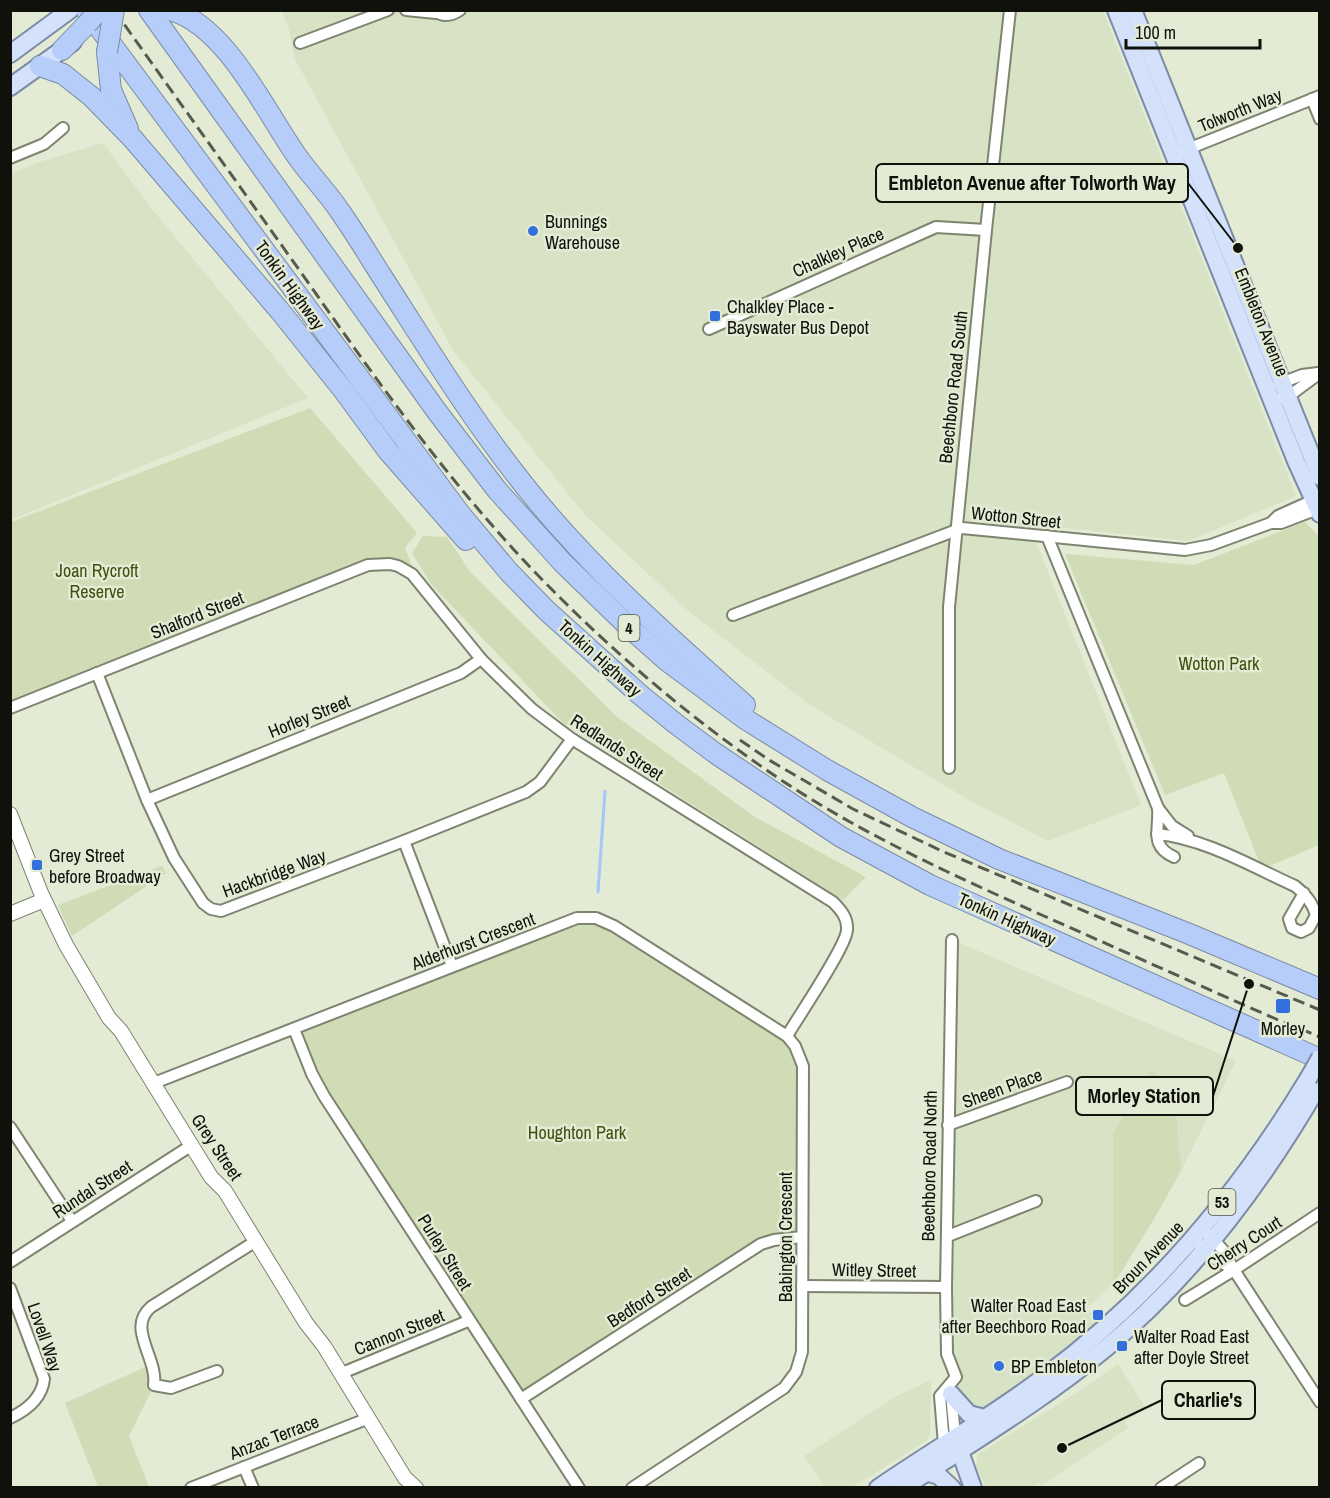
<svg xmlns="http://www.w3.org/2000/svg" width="1330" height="1498" viewBox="0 0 1330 1498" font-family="'Archivo Narrow',sans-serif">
<rect width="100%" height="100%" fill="#e3ebd5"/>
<g fill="#d8e2c5">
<path d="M282 11H1103L1296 496 1188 541 1029 524 1141 805 1048 841 974 803 810 705 687 610 585 515 453 350 295 59 289 29Z"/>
<path d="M103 143 152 209 308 398 11 520V174L39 162Z"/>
<path d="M957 942 1236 1061 1181 1171 1178 1128 1149 1072 1113 1134V1285L1087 1307 1100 1326 984 1418 947 1386Z"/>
<path d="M1118 1364 1146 1408 1125 1422 1128 1428 1041 1486 1038 1483 1031 1487H986L976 1466 978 1454 1081 1390Z"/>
<path d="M931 1380 930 1434 926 1441 853 1487H825L804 1456 895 1397Z"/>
</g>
<g fill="#cfdcb5">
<path d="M310 408 417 533 405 548 417 579 383 563 11 708V522Z"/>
<path d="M1305 522 1319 537V845L1262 869 1224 773 1165 795 1065 554 1194 565Z"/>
<path d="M423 536 447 537 471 573 616 716 755 817 866 877 843 900 562 722 431 584 412 553Z"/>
<path d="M162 866 166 873 72 936 58 905Z"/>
<path d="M577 918H596L787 1036 801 1057 802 1237 774 1240 521 1399 324 1096 294 1029Z"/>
<path d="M1149 1071 1174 1084 1181 1171 1154 1219 1113 1285V1134Z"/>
<path d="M152 1364 154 1385 129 1436 149 1487H98L65 1403Z"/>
</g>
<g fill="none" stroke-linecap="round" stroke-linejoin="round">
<path stroke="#a6c5fb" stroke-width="3" d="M598 892 605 791"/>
<defs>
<g id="minor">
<path d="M406 10 436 13"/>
<path d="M434 10C442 17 451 16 460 10"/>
<path d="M300 43 388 10"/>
<path d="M1312 99 1320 119"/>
<path d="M1183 151 1320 96"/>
<path d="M10 158 44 144 63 128"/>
<path d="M709 329 936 227 986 230"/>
<path d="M1279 384 1302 375 1318 373"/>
<path d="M1282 398 1293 393 1320 373"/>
<path d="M1271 523 1278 516 1318 498"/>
<path d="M1047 536 1158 808C1160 829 1149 846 1174 857"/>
<path d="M733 615 962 528 1185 550 1211 545 1271 523H1281L1320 508"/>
<path d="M97 673 147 800 174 858 203 903 211 909 221 911 404 841 526 792 540 782 572 739"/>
<path d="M10 708 368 565 390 564 398 566 412 574 481 659 532 709 572 739 833 902C841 910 848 918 847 930 846 947 798 1017 787 1036"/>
<path d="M949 768V607L986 230 1010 10"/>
<path d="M147 800 461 673 481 659"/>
<path d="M1158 808 1172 826 1188 836"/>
<path d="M1157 834C1204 838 1253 867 1295 886 1306 895 1312 902 1316 915L1309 928 1301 932 1292 928 1289 919 1304 893"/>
<path d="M404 841 452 966"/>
<path d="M294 1029 312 1074 324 1096 579 1488"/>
<path d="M154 1083 577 918H596L614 926 787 1036 795 1046 803 1066 802 1352 796 1372 784 1388 632 1488"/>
<path d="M948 1125 1067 1082"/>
<path d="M10 1127 72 1221"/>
<path d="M1209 1235 1223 1250 1234 1270 1320 1402"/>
<path d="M948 1236 1036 1201"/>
<path d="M1200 1246 1214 1258 1234 1270"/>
<path d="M10 1262 192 1145"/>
<path d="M802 1286 946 1287"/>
<path d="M10 1288 44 1379C42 1398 27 1410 10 1418"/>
<path d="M1185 1300 1234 1270 1320 1213"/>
<path d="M217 1371 171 1388 154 1385C158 1358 126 1328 151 1307L256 1241"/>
<path d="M342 1373 468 1321"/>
<path d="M951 1394 955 1436"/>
<path d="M521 1399 761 1244 774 1240 802 1237"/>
<path d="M944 1444 940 1396 956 1377 947 1354 946 1287 952 940"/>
<path d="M244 1467 253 1488"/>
<path d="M191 1488 369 1418"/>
<path d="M1161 1488 1199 1463"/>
</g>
<g id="tertiary">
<path d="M10 814 41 893 66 945 109 1018 121 1031 211 1177 225 1191 306 1323 324 1346 405 1478 416 1488"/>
<path d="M10 914 44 900"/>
</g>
<g id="primary">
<path d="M1116 10 1296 461 1320 514"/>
<path d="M1133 10 1320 477"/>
<path d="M10 54 70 10"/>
<path d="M10 87 73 42"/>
<path d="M951 1394 969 1414 984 1418"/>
<path d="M957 1443 973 1488"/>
<path d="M926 1472 939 1476 952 1488"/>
<path d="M878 1488C933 1450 991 1417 1044 1377 1152 1297 1239 1193 1308 1079"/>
<path d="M903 1488C971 1443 1042 1401 1106 1348 1194 1275 1263 1182 1320 1083"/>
</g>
<g id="motorway">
<path d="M86 10 461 515 509 572 546 610 638 693 676 724 715 753 841 837 930 885 1320 1059"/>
<path d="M149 10 438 413 497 490 562 562 631 629 667 661 745 719 827 770 912 817 999 859 1187 933 1320 989"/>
<path d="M170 10C227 25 267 115 299 159 312 177 327 192 339 210 354 231 367 253 381 275 428 348 473 422 528 490 592 570 669 637 745 705"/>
<path d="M62 50 87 24"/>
<path d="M107 52 111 90 128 129"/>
<path d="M40 66 63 74 92 97 133 139 280 311 344 391 388 451 466 540"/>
</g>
</defs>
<use href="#minor" stroke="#7d8470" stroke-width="14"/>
<use href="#tertiary" stroke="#7d8470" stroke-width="16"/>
<use href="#primary" stroke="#7b8ba5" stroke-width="20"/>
<use href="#motorway" stroke="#7b8ba5" stroke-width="22"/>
<use href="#minor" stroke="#fff" stroke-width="10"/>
<use href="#tertiary" stroke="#fff" stroke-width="14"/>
<use href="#primary" stroke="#d3e1fb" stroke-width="16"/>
<use href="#motorway" stroke="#b5cdf8" stroke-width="20"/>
<g stroke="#575b4f" stroke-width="3" stroke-dasharray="12 6" stroke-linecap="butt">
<path d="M114 10C180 103 246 195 312 288 375 378 440 469 515 551 590 632 673 705 765 769 851 829 948 873 1044 916 1121 950 1198 985 1276 1019L1320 1037"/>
<path d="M740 740 769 760 853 809 944 852 1320 1010"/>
</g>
<defs>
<path id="primary-bridge" d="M1308 1079 1320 1058"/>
<g id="motorway-bridge">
<path d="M87 24 99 10"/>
<path d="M107 52 114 10"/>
</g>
</defs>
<use href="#primary-bridge" stroke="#7b8ba5" stroke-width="20" stroke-linecap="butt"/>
<use href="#motorway-bridge" stroke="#7b8ba5" stroke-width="22" stroke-linecap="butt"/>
<use href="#primary-bridge" stroke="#d3e1fb" stroke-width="16"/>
<use href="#motorway-bridge" stroke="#b5cdf8" stroke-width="20"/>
</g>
<g fill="#336fdd" stroke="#e3ebd5" stroke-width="2">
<circle cx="533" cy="231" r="6"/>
<rect x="709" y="310" width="12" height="12" rx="3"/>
<rect x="31" y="859" width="12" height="12" rx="3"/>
<rect x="1275" y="998" width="16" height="16" rx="3"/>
<rect x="1092" y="1309" width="12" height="12" rx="3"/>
<rect x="1116" y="1340" width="12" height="12" rx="3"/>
<circle cx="999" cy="1366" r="6"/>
</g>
<g text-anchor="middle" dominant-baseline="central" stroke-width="5" stroke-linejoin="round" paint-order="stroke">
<g fill="#e3ebd5" stroke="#4f5247" stroke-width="1.5">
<rect x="618.5" y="615" width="21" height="26" rx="4.5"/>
<rect x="1208.5" y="1189" width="27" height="26" rx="4.5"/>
</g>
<g font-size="16" font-weight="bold" fill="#0f110a">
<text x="629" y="628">4</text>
<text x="1222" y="1202">53</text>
</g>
<g font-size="18" fill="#0f110a" stroke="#e3ebd5">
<text transform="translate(1240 110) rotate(-22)">Tolworth Way</text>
<text transform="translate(838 252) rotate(-24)">Chalkley Place</text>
<text transform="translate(290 285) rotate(54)">Tonkin Highway</text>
<text transform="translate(1262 322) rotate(68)">Embleton Avenue</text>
<text transform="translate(953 387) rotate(-84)">Beechboro Road South</text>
<text transform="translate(1016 517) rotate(6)">Wotton Street</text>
<text transform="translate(197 615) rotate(-22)">Shalford Street</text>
<text transform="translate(600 658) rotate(42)">Tonkin Highway</text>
<text transform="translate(309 716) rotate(-22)">Horley Street</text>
<text transform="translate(617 747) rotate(33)">Redlands Street</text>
<text transform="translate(274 873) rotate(-20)">Hackbridge Way</text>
<text transform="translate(1007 919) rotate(24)">Tonkin Highway</text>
<text transform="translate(473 941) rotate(-21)">Alderhurst Crescent</text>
<text transform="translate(1002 1088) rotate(-20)">Sheen Place</text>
<text transform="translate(217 1147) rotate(56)">Grey Street</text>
<text transform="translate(929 1166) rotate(-89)">Beechboro Road North</text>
<text transform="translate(92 1189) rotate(-33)">Rundal Street</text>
<text transform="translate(785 1237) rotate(-90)">Babington Crescent</text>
<text transform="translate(1244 1243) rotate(-33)">Cherry Court</text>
<text transform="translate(445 1252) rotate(58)">Purley Street</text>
<text transform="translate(1148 1257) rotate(-46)">Broun Avenue</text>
<text transform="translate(874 1270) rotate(1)">Witley Street</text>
<text transform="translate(649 1297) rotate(-33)">Bedford Street</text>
<text transform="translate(399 1332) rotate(-22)">Cannon Street</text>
<text transform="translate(45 1337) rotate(71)">Lovell Way</text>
<text transform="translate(274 1437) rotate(-21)">Anzac Terrace</text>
</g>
<g font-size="18" fill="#0f110a" stroke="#e3ebd5" text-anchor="start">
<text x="545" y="221">Bunnings<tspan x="545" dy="21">Warehouse</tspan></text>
<text x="727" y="306">Chalkley Place -<tspan x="727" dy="21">Bayswater Bus Depot</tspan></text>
<text x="49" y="855">Grey Street<tspan x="49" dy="21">before Broadway</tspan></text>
<text x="1283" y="1028" text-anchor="middle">Morley</text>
<text x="1086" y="1305" text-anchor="end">Walter Road East<tspan x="1086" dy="21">after Beechboro Road</tspan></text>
<text x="1134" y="1336">Walter Road East<tspan x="1134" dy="21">after Doyle Street</tspan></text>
<text x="1011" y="1366">BP Embleton</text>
</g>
<g font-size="18" fill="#3f4f0c" stroke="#e3ebd5">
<text x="97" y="570">Joan Rycroft<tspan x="97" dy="21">Reserve</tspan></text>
<text x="1219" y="663">Wotton Park</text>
<text x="577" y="1132">Houghton Park</text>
</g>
</g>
<path fill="none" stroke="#0f110a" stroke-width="2" d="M1238 248L1188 183M1249 984L1213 1096M1062 1448L1162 1400"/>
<g fill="#0f110a" stroke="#e3ebd5" stroke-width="2">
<circle cx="1238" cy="248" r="6"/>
<circle cx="1249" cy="984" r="6"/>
<circle cx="1062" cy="1448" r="6"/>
</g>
<g fill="#e3ebd5" stroke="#0f110a" stroke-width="2">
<rect x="876" y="164" width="312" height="38" rx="6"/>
<rect x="1076" y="1077" width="137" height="38" rx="6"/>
<rect x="1162" y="1381" width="93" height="38" rx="6"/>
</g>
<g font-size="20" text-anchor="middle" font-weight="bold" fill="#0f110a">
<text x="1032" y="190">Embleton Avenue after Tolworth Way</text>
<text x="1144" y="1103">Morley Station</text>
<text x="1208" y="1407">Charlie's</text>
</g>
<rect width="1330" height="1498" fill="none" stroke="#0f110a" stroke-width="24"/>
<path d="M1126 39v9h134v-9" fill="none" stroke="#0f110a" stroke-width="3"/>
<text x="1135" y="39" font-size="18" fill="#0f110a" stroke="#e3ebd5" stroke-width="4.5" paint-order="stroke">100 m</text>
</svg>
